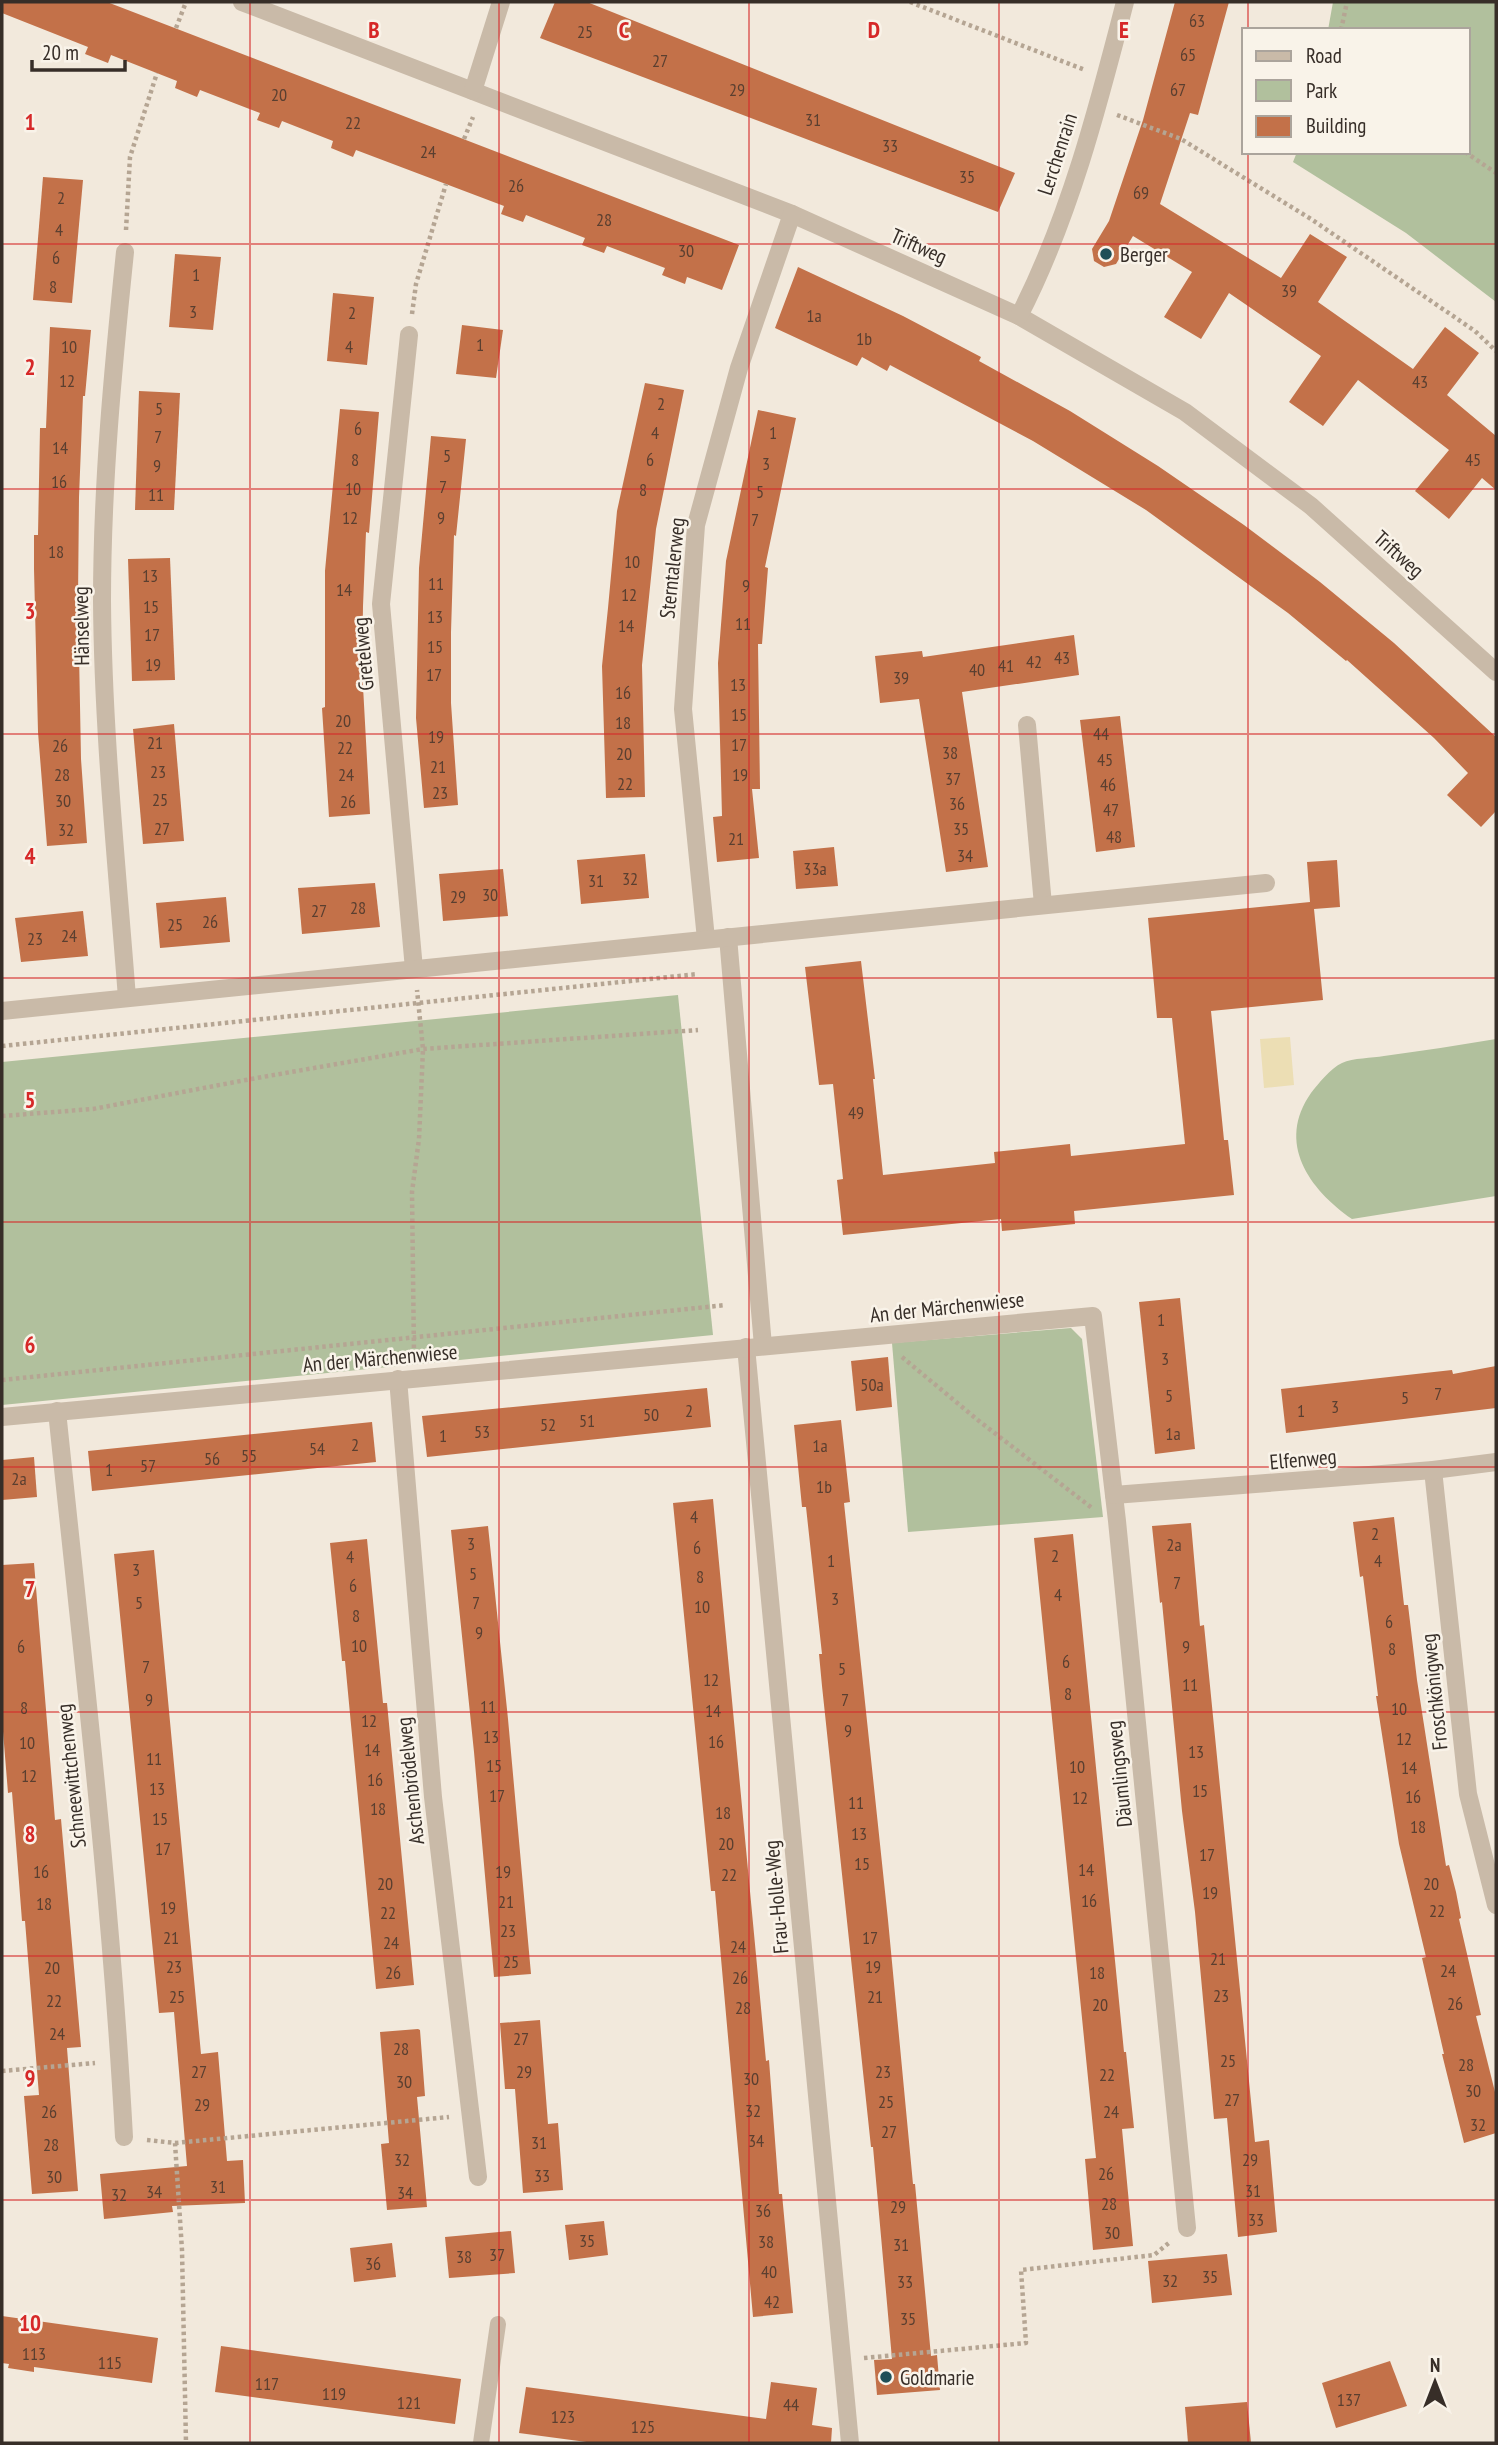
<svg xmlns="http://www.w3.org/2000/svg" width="1498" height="2445" viewBox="0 0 1498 2445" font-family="'PT Sans Narrow',sans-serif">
<rect width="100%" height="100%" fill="#f2e9dc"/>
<g fill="#b1c09d">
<path d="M1333 2H1496V302L1406 233 1293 162 1297 152H1468V30H1328Z"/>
<path d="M678 995 713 1335 2 1405V1062Z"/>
<path d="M1496 1039V1196L1352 1219C1309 1189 1276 1143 1311 1093 1318 1084 1331 1068 1342 1063 1353 1058 1372 1058 1384 1056 1422 1051 1459 1045 1496 1039Z"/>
<path d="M1071 1328 1082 1339 1103 1517 908 1532 892 1343Z"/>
</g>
<path fill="#ecdeb4" d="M1290 1037 1294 1085 1264 1088 1260 1039Z"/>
<g fill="#c37149">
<path d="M2 2H107L739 245 722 290 687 277 685 284 662 275 665 268 607 246 604 253 582 245 585 238 526 215 523 222 501 214 504 206 356 150 353 157 331 148 333 141 282 121 279 128 257 120 260 113 200 90 197 97 175 88 177 81 111 55 108 63 85 54 88 47 2 13Z"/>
<path d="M555 2H587L1015 173 998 212 540 38Z"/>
<path d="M1175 2H1229L1198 115 1190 113 1160 204 1281 278 1310 234 1347 257 1318 302 1413 369 1445 327 1479 353 1447 395 1496 436V490L1482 478 1449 519 1415 491 1449 450 1358 380 1323 426 1289 402 1321 356 1229 293 1201 339 1164 317 1192 272 1133 236 1116 264 1104 267 1094 261 1092 249 1109 221 1143 120Z"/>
<path d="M43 177 83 180 72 303 33 300Z"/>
<path d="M175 254 221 257 213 330 169 327Z"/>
<path d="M798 267 903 316 981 357 979 361 1070 411 1158 466 1244 525 1320 582 1394 643 1496 737V811L1481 827 1447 795 1468 773 1434 738 1347 660 1346 661 1288 613 1146 510 1033 441 890 365 887 371 862 357 857 366 775 328Z"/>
<path d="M333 293 374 297 367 365 327 361Z"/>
<path d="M462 325 503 330 496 378 456 374Z"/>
<path d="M50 327 91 330 85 396H83L79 497 78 599 81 759 87 843 47 846 38 732 34 569V535H38L40 428H46Z"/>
<path d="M645 383 684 390 656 529 642 665 645 797 606 798 602 666 608 608 617 511Z"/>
<path d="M139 391 180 393 174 510H135Z"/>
<path d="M340 409 379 412 369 533 366 532 363 606 362 668 370 814 329 817 322 708 325 707V571Z"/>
<path d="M758 410 796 418 765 567 768 568 762 644H758L760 789H752L759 858 717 862 713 817 722 816 718 663 726 561Z"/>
<path d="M431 436 466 439 456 536 454 535 451 632V703L458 805 424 808 416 718 419 568Z"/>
<path d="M170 558 175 680 132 681 128 559Z"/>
<path d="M1074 635 1079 675 962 692 988 867 946 872 919 699 880 703 875 656 922 651 923 657Z"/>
<path d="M1120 716 1135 847 1096 852 1080 720Z"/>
<path d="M174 724 184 841 143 844 133 729Z"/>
<path d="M834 847 838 886 796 889 793 851Z"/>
<path d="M645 854 649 898 581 904 577 860Z"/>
<path d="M1337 860 1340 907 1314 909 1323 1000 1211 1011 1224 1140H1228L1234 1195 1074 1211 1075 1224 1002 1231 1001 1219 843 1235 837 1180 843 1179 833 1084 819 1085 805 967 861 961 875 1079H873L883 1175 995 1163 994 1152 1070 1144 1071 1156 1185 1144 1172 1018H1157L1148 918 1310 902 1307 862Z"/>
<path d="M503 869 508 916 443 921 439 874Z"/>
<path d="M375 883 380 927 302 934 298 888Z"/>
<path d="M226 897 230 942 160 948 156 903Z"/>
<path d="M83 911 88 956 21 962 15 918Z"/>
<path d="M1180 1298 1195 1449 1155 1454 1139 1302Z"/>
<path d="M888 1357 892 1407 856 1411 851 1361Z"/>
<path d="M1496 1366V1408L1286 1433 1281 1389 1452 1370 1453 1374Z"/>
<path d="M707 1388 711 1427 427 1457 422 1416Z"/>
<path d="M841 1420 850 1502 844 1503 888 1920 913 2184H915L931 2356 937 2355 940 2390 877 2395 874 2360 892 2359 873 2147H871L822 1686 819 1654H822L806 1507H802L794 1425Z"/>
<path d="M372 1422 376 1462 92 1491 88 1451Z"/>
<path d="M34 1457 37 1497 2 1500V1460Z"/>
<path d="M713 1499 766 2061 769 2060 779 2194H782L793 2313 753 2317 715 1891H711L673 1503Z"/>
<path d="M1394 1517 1404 1605H1408L1417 1680 1446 1866 1449 1865 1456 1892 1461 1918 1459 1919 1481 2015 1476 2016 1496 2096V2133L1464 2143 1442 2054H1444L1422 1958 1426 1957 1399 1844 1376 1696H1378L1363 1576 1360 1577 1353 1522Z"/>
<path d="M1191 1523 1200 1626 1204 1625 1255 2142 1269 2140 1277 2232 1238 2237 1227 2118 1214 2119 1195 1912 1182 1811 1162 1602 1160 1603 1152 1526Z"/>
<path d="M488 1526 508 1719 531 1974 494 1977 474 1752 451 1530Z"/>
<path d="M1073 1534 1124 2052H1126L1134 2128 1122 2129 1133 2246 1093 2250 1085 2159 1096 2158 1034 1538Z"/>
<path d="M367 1539 383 1703H387L414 1985 376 1989 345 1661H342L330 1543Z"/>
<path d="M154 1550 201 2054 218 2052 227 2161 243 2160 245 2203 172 2206 173 2212 104 2219 100 2174 187 2166 174 2012 159 2013 114 1554Z"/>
<path d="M34 1563 55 1820 61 1819 81 2047 67 2048 78 2191 32 2194 24 2096 39 2095 25 1921H22L12 1792 8 1793 2 1719V1565Z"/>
<path d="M540 2020 548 2124 558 2123 563 2190 523 2193 515 2089H505L500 2023Z"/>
<path d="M418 2029 420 2030 425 2096 417 2097 427 2207 387 2210 381 2144 389 2143 380 2032Z"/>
<path d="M604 2221 608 2255 569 2260 565 2225Z"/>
<path d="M511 2231 515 2273 449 2278 445 2237Z"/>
<path d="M392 2243 396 2277 354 2282 350 2248Z"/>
<path d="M1227 2254 1232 2295 1152 2303 1148 2261Z"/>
<path d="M2 2316 158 2338 152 2383 34 2367V2372L8 2368 9 2364 2 2363Z"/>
<path d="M221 2346 461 2379 455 2424 215 2392Z"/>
<path d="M1390 2361 1407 2406 1336 2428 1322 2383Z"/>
<path d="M771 2382 817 2388 812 2425 832 2428 831 2443H594L519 2433 526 2387 766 2419Z"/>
<path d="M1247 2402 1251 2443H1188L1185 2407Z"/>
</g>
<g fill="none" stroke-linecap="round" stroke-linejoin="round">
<g stroke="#b5a593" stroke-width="4.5" stroke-dasharray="3.5 3.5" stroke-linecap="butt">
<path d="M910 2 1085 70"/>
<path d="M176 28 186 2"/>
<path d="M1341 30 1347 2"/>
<path d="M1117 115 1181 139 1311 219 1475 331 1496 351"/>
<path d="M464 139 473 117"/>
<path d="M1465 152 1496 173"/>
<path d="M126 230 130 157 157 73"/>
<path d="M412 314 416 284 446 184"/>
<path d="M2 1046 698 974"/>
<path d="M2 1116 93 1109 251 1079 423 1049 698 1030"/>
<path d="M414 1355 412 1192 419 1139 423 1049 417 990"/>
<path d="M902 1357 979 1421 1092 1508"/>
<path d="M2 1380 726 1305"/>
<path d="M2 2071 95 2063"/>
<path d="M147 2140 175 2143 182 2250 186 2443"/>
<path d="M175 2143 449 2117"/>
<path d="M864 2358 1026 2343 1021 2270 1154 2255 1170 2242"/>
</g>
<path stroke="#c9baa8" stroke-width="16" d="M481 2443 498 2324"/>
<g stroke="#c9baa8" stroke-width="18">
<path d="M242 2 792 214 1019 316 1185 412 1311 506 1496 672"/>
<path d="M473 91 501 2"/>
<path d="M125 252C113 368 102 484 102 601 103 734 117 866 127 998"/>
<path d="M1019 316C1069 219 1098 107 1125 2"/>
<path d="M409 335 381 604 414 969"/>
<path d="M1027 725 1043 905"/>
<path d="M728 937 763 1346"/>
<path d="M706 939 683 709 696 525 739 368 792 214"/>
<path d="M2 1011 1266 883"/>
<path d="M746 1347 850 2443"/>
<path d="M398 1379 433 1797 478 2177"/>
<path d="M57 1411C82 1653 111 1895 124 2137"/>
<path d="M2 1417 1093 1316 1117 1521 1187 2228"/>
<path d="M1433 1470 1468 1794 1496 1905"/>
<path d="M1114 1495 1433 1470 1496 1462"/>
</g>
</g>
<path fill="none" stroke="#d62828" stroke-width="2" stroke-opacity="0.55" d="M250 2V2443M499 2V2443M749 2V2443M999 2V2443M1248 2V30M1248 152V2443M2 244H1496M2 489H1496M2 734H1496M2 978H1496M2 1222H1496M2 1467H1496M2 1712H1496M2 1956H1496M2 2200H1496"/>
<g fill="#1f4f57" stroke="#f9f3e9" stroke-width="2.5">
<circle cx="1106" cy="254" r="7"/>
<circle cx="886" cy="2377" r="7"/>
</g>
<g text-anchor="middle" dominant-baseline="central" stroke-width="5" stroke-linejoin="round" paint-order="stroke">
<g font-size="18" fill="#5a3f30">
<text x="1197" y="20">63</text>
<text x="585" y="31">25</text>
<text x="1188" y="54">65</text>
<text x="660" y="60">27</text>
<text x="737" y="89">29</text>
<text x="1178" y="89">67</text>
<text x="279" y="94">20</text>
<text x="813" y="119">31</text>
<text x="353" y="122">22</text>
<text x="890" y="145">33</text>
<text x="428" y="151">24</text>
<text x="967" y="176">35</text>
<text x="516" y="185">26</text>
<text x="1141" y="192">69</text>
<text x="61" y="197">2</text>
<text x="604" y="219">28</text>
<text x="59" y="229">4</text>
<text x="686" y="250">30</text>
<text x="56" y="257">6</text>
<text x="196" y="274">1</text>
<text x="53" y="286">8</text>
<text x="1289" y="290">39</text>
<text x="193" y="311">3</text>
<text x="352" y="312">2</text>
<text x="814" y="315">1a</text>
<text x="864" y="338">1b</text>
<text x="480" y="344">1</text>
<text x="69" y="346">10</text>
<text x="349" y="346">4</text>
<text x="67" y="380">12</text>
<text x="1420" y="381">43</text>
<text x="661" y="403">2</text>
<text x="159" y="408">5</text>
<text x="358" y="428">6</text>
<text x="655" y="432">4</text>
<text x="773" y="432">1</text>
<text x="158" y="436">7</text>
<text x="60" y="447">14</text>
<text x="447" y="455">5</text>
<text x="355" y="459">8</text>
<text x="650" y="459">6</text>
<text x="1473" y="459">45</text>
<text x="766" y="463">3</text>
<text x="157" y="465">9</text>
<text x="59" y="481">16</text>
<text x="443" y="486">7</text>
<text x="353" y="488">10</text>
<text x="643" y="489">8</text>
<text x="760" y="491">5</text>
<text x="156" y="494">11</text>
<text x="350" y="517">12</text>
<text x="441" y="517">9</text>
<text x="755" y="519">7</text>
<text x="56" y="551">18</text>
<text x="632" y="561">10</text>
<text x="150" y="575">13</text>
<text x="436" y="583">11</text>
<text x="746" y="585">9</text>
<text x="344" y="589">14</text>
<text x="629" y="594">12</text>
<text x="151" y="606">15</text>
<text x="435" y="616">13</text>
<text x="743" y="623">11</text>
<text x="626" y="625">14</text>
<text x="152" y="634">17</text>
<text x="435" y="646">15</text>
<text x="1062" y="657">43</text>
<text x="1034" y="661">42</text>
<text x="153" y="664">19</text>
<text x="1006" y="665">41</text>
<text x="977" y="669">40</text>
<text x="434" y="674">17</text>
<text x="901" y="677">39</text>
<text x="738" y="684">13</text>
<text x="623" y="692">16</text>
<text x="739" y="714">15</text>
<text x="343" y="720">20</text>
<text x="623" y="722">18</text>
<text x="1101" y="733">44</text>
<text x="436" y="736">19</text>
<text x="155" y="742">21</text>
<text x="739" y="744">17</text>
<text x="60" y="745">26</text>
<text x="345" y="747">22</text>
<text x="950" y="752">38</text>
<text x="624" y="753">20</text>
<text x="1105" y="759">45</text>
<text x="438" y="766">21</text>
<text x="158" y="771">23</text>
<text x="62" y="774">28</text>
<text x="346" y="774">24</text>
<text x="740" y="774">19</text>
<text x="953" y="778">37</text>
<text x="625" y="783">22</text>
<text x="1108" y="784">46</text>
<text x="440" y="792">23</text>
<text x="160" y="799">25</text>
<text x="63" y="800">30</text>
<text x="348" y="801">26</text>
<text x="957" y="803">36</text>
<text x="1111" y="809">47</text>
<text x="162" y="828">27</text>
<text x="961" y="828">35</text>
<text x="66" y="829">32</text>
<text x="1114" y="836">48</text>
<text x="736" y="838">21</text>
<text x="965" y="855">34</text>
<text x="815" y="868">33a</text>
<text x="630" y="878">32</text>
<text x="596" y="880">31</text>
<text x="490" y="894">30</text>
<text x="458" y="896">29</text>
<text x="358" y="907">28</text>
<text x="319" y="910">27</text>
<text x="210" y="921">26</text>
<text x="175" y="924">25</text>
<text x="69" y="935">24</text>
<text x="35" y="938">23</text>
<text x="856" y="1112">49</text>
<text x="1161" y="1319">1</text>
<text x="1165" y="1358">3</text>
<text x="872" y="1384">50a</text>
<text x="1438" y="1393">7</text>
<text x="1169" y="1395">5</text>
<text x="1405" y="1397">5</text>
<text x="1335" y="1406">3</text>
<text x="689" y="1410">2</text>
<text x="1301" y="1410">1</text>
<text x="651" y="1414">50</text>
<text x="587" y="1420">51</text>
<text x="548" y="1424">52</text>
<text x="482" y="1431">53</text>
<text x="1173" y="1433">1a</text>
<text x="443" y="1435">1</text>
<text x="355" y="1444">2</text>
<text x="820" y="1445">1a</text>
<text x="317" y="1448">54</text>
<text x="249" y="1455">55</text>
<text x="212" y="1458">56</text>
<text x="148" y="1465">57</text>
<text x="109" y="1469">1</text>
<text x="19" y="1478">2a</text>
<text x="824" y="1486">1b</text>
<text x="694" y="1516">4</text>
<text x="1375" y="1533">2</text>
<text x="471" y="1543">3</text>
<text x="1174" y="1544">2a</text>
<text x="697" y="1547">6</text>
<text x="1055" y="1555">2</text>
<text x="350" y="1556">4</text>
<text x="831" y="1560">1</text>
<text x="1378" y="1560">4</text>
<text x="136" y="1569">3</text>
<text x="473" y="1573">5</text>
<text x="700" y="1576">8</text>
<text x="1177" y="1582">7</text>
<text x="353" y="1585">6</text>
<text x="1058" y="1594">4</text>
<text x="835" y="1598">3</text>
<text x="139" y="1602">5</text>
<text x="476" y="1602">7</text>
<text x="702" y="1606">10</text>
<text x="356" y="1615">8</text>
<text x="1389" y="1621">6</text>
<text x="479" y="1632">9</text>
<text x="359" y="1645">10</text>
<text x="21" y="1646">6</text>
<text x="1186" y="1646">9</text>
<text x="1392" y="1648">8</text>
<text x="1066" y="1661">6</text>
<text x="146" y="1666">7</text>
<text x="842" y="1668">5</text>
<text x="711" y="1679">12</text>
<text x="1190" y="1684">11</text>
<text x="1068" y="1693">8</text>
<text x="149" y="1699">9</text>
<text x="845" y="1699">7</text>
<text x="488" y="1706">11</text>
<text x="24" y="1707">8</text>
<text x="1399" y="1708">10</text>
<text x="713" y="1710">14</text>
<text x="369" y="1720">12</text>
<text x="848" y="1730">9</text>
<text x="491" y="1736">13</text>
<text x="1404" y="1738">12</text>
<text x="716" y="1741">16</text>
<text x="27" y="1742">10</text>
<text x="372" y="1749">14</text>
<text x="1196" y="1751">13</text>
<text x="154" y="1758">11</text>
<text x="494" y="1765">15</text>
<text x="1077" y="1766">10</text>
<text x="1409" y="1767">14</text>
<text x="29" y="1775">12</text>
<text x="375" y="1779">16</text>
<text x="157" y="1788">13</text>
<text x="1200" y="1790">15</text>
<text x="497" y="1795">17</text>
<text x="1413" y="1796">16</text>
<text x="1080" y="1797">12</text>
<text x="856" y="1802">11</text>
<text x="378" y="1808">18</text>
<text x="723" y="1812">18</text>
<text x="160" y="1818">15</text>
<text x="1418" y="1826">18</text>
<text x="859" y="1833">13</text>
<text x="726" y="1843">20</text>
<text x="163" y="1848">17</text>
<text x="1207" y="1854">17</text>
<text x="862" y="1863">15</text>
<text x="1086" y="1869">14</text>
<text x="41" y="1871">16</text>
<text x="503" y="1871">19</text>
<text x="729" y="1874">22</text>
<text x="385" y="1883">20</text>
<text x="1431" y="1883">20</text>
<text x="1210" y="1892">19</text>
<text x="1089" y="1900">16</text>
<text x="506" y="1901">21</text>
<text x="44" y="1903">18</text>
<text x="168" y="1907">19</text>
<text x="1437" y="1910">22</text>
<text x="388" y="1912">22</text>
<text x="508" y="1930">23</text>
<text x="171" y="1937">21</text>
<text x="870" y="1937">17</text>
<text x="391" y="1942">24</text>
<text x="738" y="1946">24</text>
<text x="1218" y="1958">21</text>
<text x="511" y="1961">25</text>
<text x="174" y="1966">23</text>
<text x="873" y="1966">19</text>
<text x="52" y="1967">20</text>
<text x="1448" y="1970">24</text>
<text x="393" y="1972">26</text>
<text x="1097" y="1972">18</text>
<text x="740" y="1977">26</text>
<text x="1221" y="1995">23</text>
<text x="177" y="1996">25</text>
<text x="875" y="1996">21</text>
<text x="54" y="2000">22</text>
<text x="1455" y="2003">26</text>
<text x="1100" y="2004">20</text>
<text x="743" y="2007">28</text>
<text x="57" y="2033">24</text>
<text x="521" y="2038">27</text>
<text x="401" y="2048">28</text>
<text x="1228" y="2060">25</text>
<text x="1466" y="2064">28</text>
<text x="199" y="2071">27</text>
<text x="524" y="2071">29</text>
<text x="883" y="2071">23</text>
<text x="1107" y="2074">22</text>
<text x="751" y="2078">30</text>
<text x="404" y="2081">30</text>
<text x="1473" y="2090">30</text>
<text x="1232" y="2099">27</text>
<text x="886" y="2101">25</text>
<text x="202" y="2104">29</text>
<text x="753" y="2110">32</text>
<text x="49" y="2111">26</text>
<text x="1111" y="2111">24</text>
<text x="1478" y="2124">32</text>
<text x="889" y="2131">27</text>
<text x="756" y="2140">34</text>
<text x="539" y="2142">31</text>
<text x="51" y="2144">28</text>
<text x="402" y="2159">32</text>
<text x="1250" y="2159">29</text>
<text x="1106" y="2173">26</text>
<text x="542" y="2175">33</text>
<text x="54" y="2176">30</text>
<text x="218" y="2186">31</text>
<text x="1253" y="2190">31</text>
<text x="154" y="2191">34</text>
<text x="405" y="2192">34</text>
<text x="119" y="2194">32</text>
<text x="1109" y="2203">28</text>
<text x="898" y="2206">29</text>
<text x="763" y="2210">36</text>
<text x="1256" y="2219">33</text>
<text x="1112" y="2232">30</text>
<text x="587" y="2240">35</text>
<text x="766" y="2241">38</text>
<text x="901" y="2244">31</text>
<text x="497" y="2254">37</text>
<text x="464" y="2256">38</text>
<text x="373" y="2263">36</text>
<text x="769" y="2271">40</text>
<text x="1210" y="2276">35</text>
<text x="1170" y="2280">32</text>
<text x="905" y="2281">33</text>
<text x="772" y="2301">42</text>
<text x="908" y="2318">35</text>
<text x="34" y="2353">113</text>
<text x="110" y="2362">115</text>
<text x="267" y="2383">117</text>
<text x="334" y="2393">119</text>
<text x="1349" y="2399">137</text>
<text x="409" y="2402">121</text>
<text x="791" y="2404">44</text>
<text x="563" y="2416">123</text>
<text x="643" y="2426">125</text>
</g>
<g font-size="21" fill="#372e28" stroke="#f9f3e9">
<text transform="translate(1057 154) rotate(-72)">Lerchenrain</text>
<text transform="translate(919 246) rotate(24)">Triftweg</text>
<text transform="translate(1399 554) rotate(42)">Triftweg</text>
<text transform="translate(672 568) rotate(-84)">Sterntalerweg</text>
<text transform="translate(81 626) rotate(-91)">Hänselweg</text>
<text transform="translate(363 654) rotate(-95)">Gretelweg</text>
<text transform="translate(947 1307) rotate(-6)">An der Märchenwiese</text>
<text transform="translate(380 1358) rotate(-5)">An der Märchenwiese</text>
<text transform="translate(1303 1459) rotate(-5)">Elfenweg</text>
<text transform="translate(1434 1692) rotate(-96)">Froschkönigweg</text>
<text transform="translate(1119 1774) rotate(-96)">Däumlingsweg</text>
<text transform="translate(71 1776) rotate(-96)">Schneewittchenweg</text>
<text transform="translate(410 1781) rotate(-96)">Aschenbrödelweg</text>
<text transform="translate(776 1897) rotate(-95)">Frau-Holle-Weg</text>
</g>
<g font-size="21" fill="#372e28" stroke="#f9f3e9" text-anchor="start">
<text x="1120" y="254">Berger</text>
<text x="900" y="2377">Goldmarie</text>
</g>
</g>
<g font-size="23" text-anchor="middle" font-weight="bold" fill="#d62828" stroke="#f9f3e9" stroke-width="5" stroke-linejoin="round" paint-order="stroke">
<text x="374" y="38">B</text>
<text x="624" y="38">C</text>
<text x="874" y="38">D</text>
<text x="1124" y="38">E</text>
<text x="30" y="130">1</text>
<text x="30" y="375">2</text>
<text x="30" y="619">3</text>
<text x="30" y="864">4</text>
<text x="30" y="1108">5</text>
<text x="30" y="1353">6</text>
<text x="30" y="1597">7</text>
<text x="30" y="1842">8</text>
<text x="30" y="2086">9</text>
<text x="30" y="2331">10</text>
</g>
<rect width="1498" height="2445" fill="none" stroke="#372e28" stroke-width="7"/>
<rect x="1242" y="28" width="228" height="126" fill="#f9f3e9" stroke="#aba49c" stroke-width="2"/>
<rect x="1256" y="51" width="35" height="10" fill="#c9baa8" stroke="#aba49c" stroke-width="2"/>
<text x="1306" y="63" font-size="21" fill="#372e28">Road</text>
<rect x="1256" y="80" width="35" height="21" fill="#b1c09d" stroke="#aba49c" stroke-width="2"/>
<text x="1306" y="98" font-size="21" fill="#372e28">Park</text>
<rect x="1256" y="116" width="35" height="21" fill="#c37149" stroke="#aba49c" stroke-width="2"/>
<text x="1306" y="133" font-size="21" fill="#372e28">Building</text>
<g transform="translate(1435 2382)" stroke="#f9f3e9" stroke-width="5" paint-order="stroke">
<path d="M0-5L12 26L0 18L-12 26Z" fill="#372e28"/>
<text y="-10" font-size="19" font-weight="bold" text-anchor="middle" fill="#372e28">N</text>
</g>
<path d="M32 60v10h93v-10" fill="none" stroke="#372e28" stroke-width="3.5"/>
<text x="42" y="60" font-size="21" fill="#372e28" stroke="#f9f3e9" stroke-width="5" paint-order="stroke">20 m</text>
</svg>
